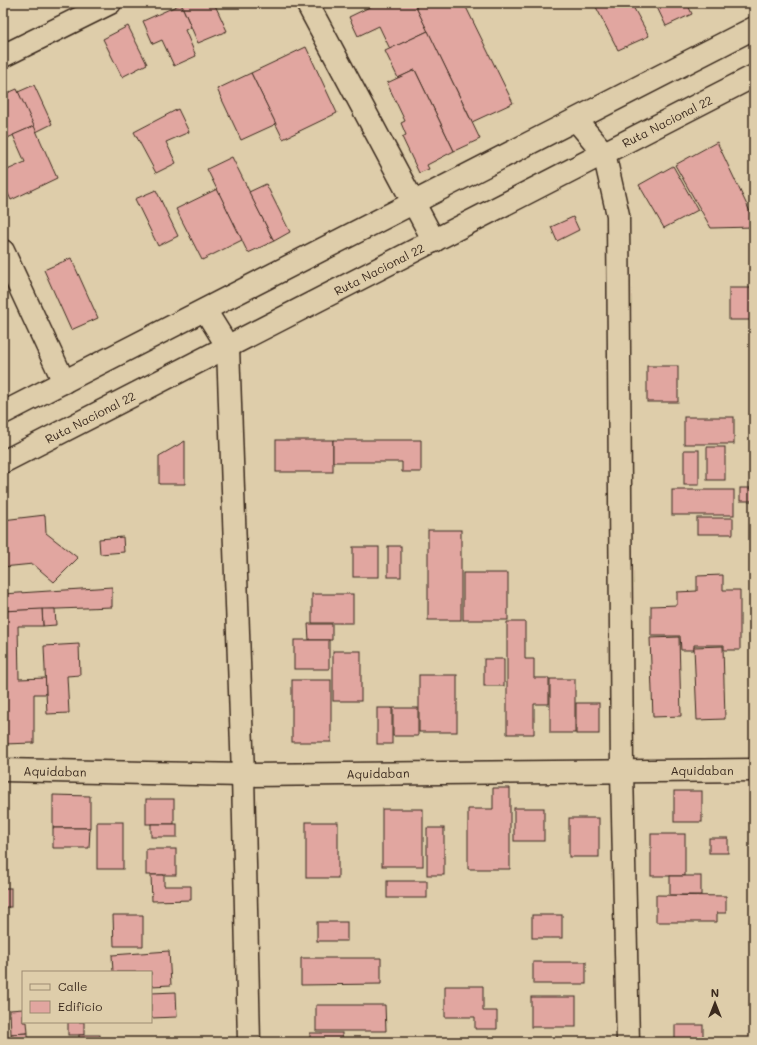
<svg xmlns="http://www.w3.org/2000/svg" width="757" height="1045" viewBox="0 0 757 1045" font-family="Mali,sans-serif">
<rect width="100%" height="100%" fill="#decdaa"/>
<filter id="ink" filterUnits="userSpaceOnUse"><feTurbulence type="fractalNoise" baseFrequency=".025" numOctaves="2"/><feDisplacementMap in="SourceGraphic" scale="8" xChannelSelector="R" yChannelSelector="G"/><feConvolveMatrix kernelMatrix="1 2 1 2 8 2 1 2 1" color-interpolation-filters="sRGB"/></filter>
<g filter="url(#ink)">
<g fill="#e1a6a0" stroke="#3b2a1e">
<path d="M184 3H214L227 31 198 43 181 4Z"/>
<path d="M378 3H414L428 31 390 49 379 26 358 36 349 17Z"/>
<path d="M414 3H464L513 103 472 122Z"/>
<path d="M594 3H631L649 36 618 50Z"/>
<path d="M655 3H687L692 14 666 26Z"/>
<path d="M181 4 191 27 185 30 196 56 174 66 162 40 153 44 143 21Z"/>
<path d="M128 26 147 64 122 77 103 39Z"/>
<path d="M428 31 480 139 454 151 415 70 398 78 385 51Z"/>
<path d="M306 47 337 113 283 139 251 73Z"/>
<path d="M415 70 454 151 427 165 429 169 419 173 402 137 406 135 401 123 405 121 387 83Z"/>
<path d="M251 73 276 124 241 140 217 89Z"/>
<path d="M34 85 52 124 36 132 18 92Z"/>
<path d="M17 89 34 126 3 140V95Z"/>
<path d="M178 109 189 132 166 142 176 163 156 173 134 132Z"/>
<path d="M34 126 57 178 11 200 3 183V172L25 162 13 135Z"/>
<path d="M717 142 754 220V227L711 228 675 165Z"/>
<path d="M232 157 274 241 248 253 207 169Z"/>
<path d="M673 166 698 210 664 228 639 185Z"/>
<path d="M266 184 290 232 274 241 249 192Z"/>
<path d="M217 189 242 240 202 260 176 209Z"/>
<path d="M156 190 178 236 158 246 135 199Z"/>
<path d="M573 217 579 230 557 241 551 227Z"/>
<path d="M71 258 98 318 71 330 44 270Z"/>
<rect x="729" y="288" width="25" height="32"/>
<rect x="647" y="366" width="31" height="36"/>
<rect x="684" y="417" width="50" height="27"/>
<rect x="276" y="440" width="57" height="32"/>
<path d="M333 440H421V472H402V462H333Z"/>
<path d="M185 441V484H159V456Z"/>
<rect x="707" y="447" width="18" height="33"/>
<rect x="684" y="450" width="15" height="35"/>
<rect x="740" y="488" width="14" height="13"/>
<rect x="672" y="490" width="62" height="25"/>
<path d="M45 515 46 533 78 558 54 582 33 564 3 567V520Z"/>
<rect x="697" y="518" width="36" height="16"/>
<rect x="428" y="530" width="33" height="90"/>
<path d="M123 537 124 552 100 554 99 539Z"/>
<rect x="388" y="546" width="13" height="31"/>
<rect x="353" y="547" width="26" height="30"/>
<rect x="463" y="573" width="45" height="47"/>
<path d="M723 575V590H740V650H724V645H694V650H681L680 636H651V606L677 605V592L697 591V576Z"/>
<path d="M112 587V607L3 611V594Z"/>
<rect x="312" y="594" width="41" height="29"/>
<path d="M42 609H55L56 625 43 626Z"/>
<path d="M42 609 43 626H18L19 679 46 678V694H34V743L3 744V611Z"/>
<path d="M507 622H525V659H534V678H549V704H534V734H507Z"/>
<path d="M308 624H332V640H309Z"/>
<path d="M679 637 681 716 653 717 650 638Z"/>
<rect x="294" y="640" width="35" height="29"/>
<path d="M79 644 80 675 67 676 69 713 47 714 44 646Z"/>
<path d="M723 646 725 719 697 720 694 647Z"/>
<rect x="333" y="651" width="28" height="50"/>
<rect x="484" y="659" width="20" height="27"/>
<rect x="419" y="675" width="38" height="57"/>
<rect x="550" y="679" width="25" height="54"/>
<rect x="292" y="680" width="39" height="62"/>
<rect x="576" y="703" width="23" height="31"/>
<rect x="377" y="708" width="15" height="36"/>
<rect x="393" y="708" width="25" height="28"/>
<path d="M493 788H510V869H468V809H493Z"/>
<rect x="674" y="791" width="28" height="31"/>
<path d="M53 795 90 796V828H53Z"/>
<rect x="146" y="799" width="28" height="25"/>
<rect x="514" y="808" width="30" height="33"/>
<rect x="382" y="809" width="41" height="57"/>
<rect x="569" y="818" width="30" height="39"/>
<rect x="97" y="822" width="26" height="47"/>
<rect x="306" y="822" width="32" height="56"/>
<rect x="151" y="824" width="26" height="13"/>
<path d="M53 828H90L89 848H53Z"/>
<rect x="427" y="828" width="17" height="47"/>
<rect x="651" y="834" width="34" height="42"/>
<rect x="709" y="838" width="19" height="15"/>
<rect x="146" y="849" width="30" height="26"/>
<path d="M151 875H164V886H191V900L152 901Z"/>
<rect x="670" y="876" width="31" height="19"/>
<rect x="387" y="881" width="40" height="17"/>
<rect x="3" y="888" width="8" height="19"/>
<path d="M656 895 726 896V913H717V922H656Z"/>
<path d="M113 915H143V946H114Z"/>
<rect x="532" y="915" width="30" height="23"/>
<rect x="317" y="922" width="30" height="19"/>
<path d="M169 951 171 985 151 986V972H113L112 955Z"/>
<path d="M301 958H381V984L301 985Z"/>
<rect x="533" y="962" width="53" height="22"/>
<path d="M445 986H483V1011H497V1029H475V1017H445Z"/>
<path d="M176 992 177 1017 151 1018V993Z"/>
<rect x="531" y="997" width="45" height="30"/>
<path d="M316 1005H385L386 1031H316Z"/>
<path d="M23 1009V1022H27L28 1033 11 1034 10 1010Z"/>
<rect x="68" y="1022" width="16" height="13"/>
<rect x="675" y="1025" width="28" height="17"/>
<path d="M28 1033V1042H12L11 1034Z"/>
<rect x="310" y="1033" width="32" height="9"/>
<rect x="79" y="1035" width="21" height="7"/>
</g>
<g fill="none" stroke-linecap="round" stroke-linejoin="round">
<defs>
<g id="minor">
<path d="M307 3 434 241"/>
<path d="M3 56 110 3"/>
<path d="M576 120 604 153 618 215 622 771 628 1042"/>
<path d="M3 251 64 382"/>
<path d="M205 310 228 347 243 775 249 1042"/>
<path d="M3 770 243 775 754 770"/>
</g>
<g id="trunk">
<path d="M3 413 754 28"/>
<path d="M3 462 754 76"/>
</g>
</defs>
<use href="#minor" stroke="#3b2a1e" stroke-width="25"/>
<use href="#trunk" stroke="#3b2a1e" stroke-width="25"/>
<use href="#minor" stroke="#decdaa" stroke-width="22"/>
<use href="#trunk" stroke="#decdaa" stroke-width="22"/>
</g>
</g>
<g text-anchor="middle" dominant-baseline="central" stroke-width="3" stroke-linejoin="round" paint-order="stroke">
<g font-size="12" fill="#3b2a1e" stroke="#decdaa">
<text transform="translate(667 121) rotate(-27)">Ruta Nacional 22</text>
<text transform="translate(379 269) rotate(-27)">Ruta Nacional 22</text>
<text transform="translate(90 417) rotate(-27)">Ruta Nacional 22</text>
<text x="702" y="770">Aquidaban</text>
<text transform="translate(55 771) rotate(1)">Aquidaban</text>
<text transform="translate(378 773) rotate(-1)">Aquidaban</text>
</g>
</g>
<rect width="757" height="1045" fill="none" stroke="#decdaa" stroke-width="16"/>
<rect x="8" y="8" width="741" height="1029" fill="none" stroke="#3b2a1e" stroke-width="1.5" filter="url(#ink)"/>
<rect x="22" y="971" width="130" height="52" fill="#decdaa" stroke="#9d8c72"/>
<rect x="30" y="984" width="20" height="6" fill="#decdaa" stroke="#9d8c72"/>
<text x="58" y="991" font-size="12" fill="#3b2a1e">Calle</text>
<rect x="30" y="1001" width="20" height="12" fill="#e1a6a0" stroke="#9d8c72"/>
<text x="58" y="1011" font-size="12" fill="#3b2a1e">Edificio</text>
<g transform="translate(715 1003)" stroke="#decdaa" stroke-width="3" paint-order="stroke">
<path d="M0-3L7 15L0 10L-7 15Z" fill="#3b2a1e"/>
<text y="-6" font-size="11" font-weight="bold" text-anchor="middle" fill="#3b2a1e">N</text>
</g>
</svg>
